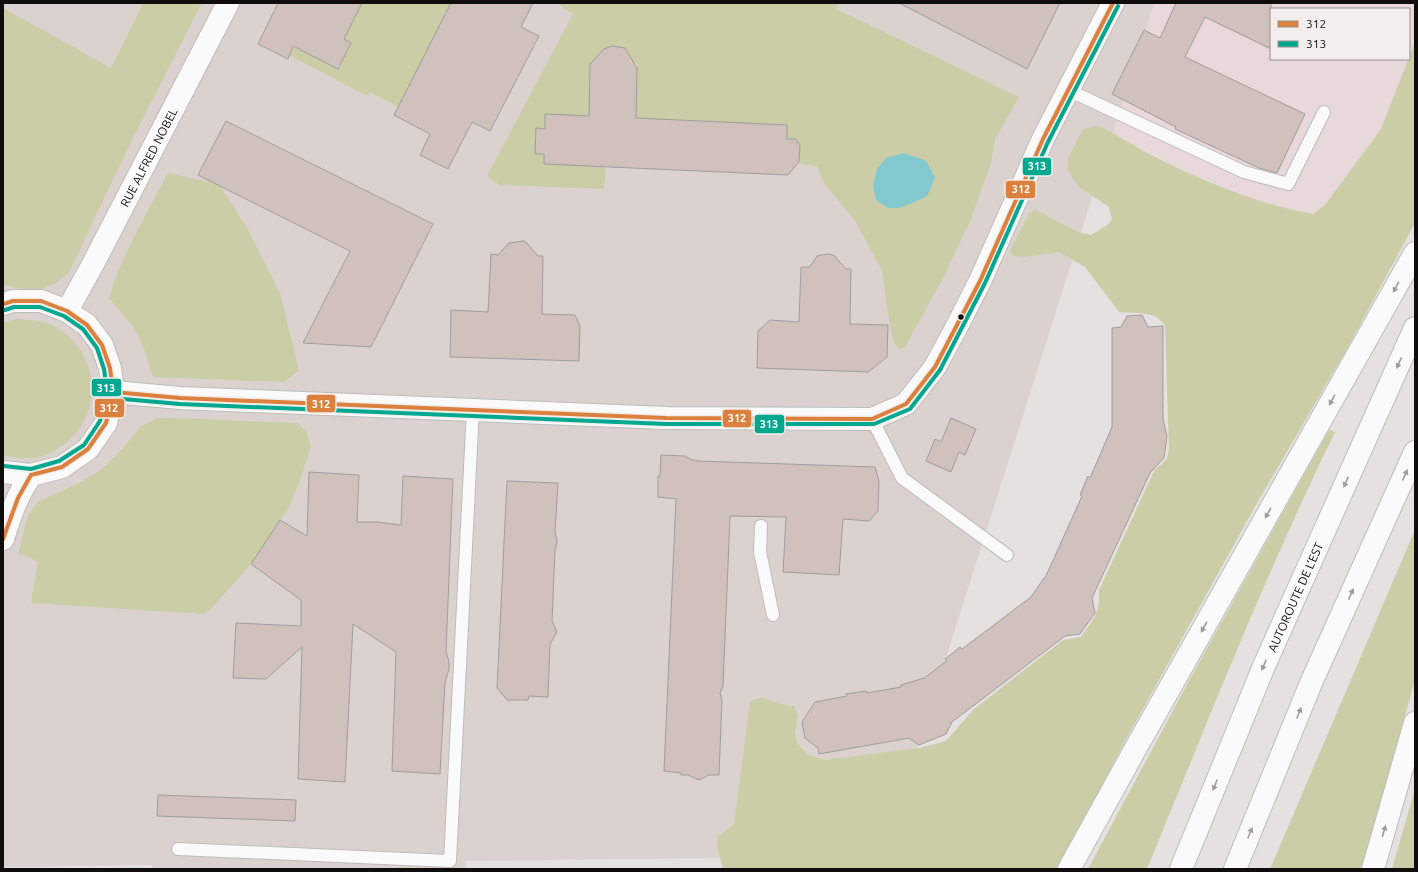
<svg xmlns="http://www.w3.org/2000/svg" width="1418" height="872" viewBox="0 0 1418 872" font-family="Ubuntu,sans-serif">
<rect width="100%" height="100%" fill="#e4e1e0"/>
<path fill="#e8d8d9" d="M1131 3H1415V42L1409 57V9H1271V59H1408L1381 129 1325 205 1313 214 1295 211 1244 196 1169 164 1102 127Z"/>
<path fill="#dbd2cf" d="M3 3H1154L883 856 466 861V869H152V865L3 867Z"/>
<g fill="#cacda6">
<path d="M143 3H202L134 136 69 272 54 284 35 291 3 285V8L111 68Z"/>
<path d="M362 3H451L398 107 370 92 367 96 289 55 294 47 338 69 351 43 329 32 353 20Z"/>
<path d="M557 3H838L836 9 1019 97 995 139 991 163 970 221 942 280 905 347 899 349 894 343 888 315 882 270 855 221 824 183 817 166 804 165 799 162 800 145 796 139H787V125L636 118 637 63H630L629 54 625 48C611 44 602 46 598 61H591L589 116 546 114 545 129H536L535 154H544V164L606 167 604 189 499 185 487 176 573 14Z"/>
<path d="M1415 42V223L1348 347 1257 503 1124 743 1058 869H723L717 847 718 835 723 833 734 824 750 702C767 694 765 700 781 704 785 705 790 706 794 706L798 715 795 732 797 743 807 754 825 760 919 748 946 741 973 710 1063 640 1081 637C1094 618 1100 614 1099 590L1154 471 1167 459 1169 449 1165 326C1156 310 1135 314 1119 312L1085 267 1059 252 1024 257 1013 256 1010 251 1030 212 1036 210 1078 232 1091 235 1106 226 1112 220 1109 207 1079 187 1067 169 1069 157 1078 138 1084 129 1096 126 1102 127C1125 140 1146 153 1169 164 1215 186 1263 205 1313 214L1325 205 1381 129Z"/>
<path d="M168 173 219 184 247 228 280 293 299 370 284 382 153 377 144 349 134 328 109 298C122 254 147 213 168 173Z"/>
<path d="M17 319C32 320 48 321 61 330 70 336 78 345 83 355 105 394 85 442 42 456 30 460 16 458 3 455V323Z"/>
<path d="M173 418 298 423 306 431 311 446 301 478 288 509 251 564 211 609 204 614 31 603 38 562 27 556 18 554 28 515 38 502 79 483 101 470 124 447 140 427 155 419Z"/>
<path d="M1329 430 1335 432C1265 575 1207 723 1147 869H1088L1190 679Z"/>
<path d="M1415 530V680L1362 869H1270Z"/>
<path d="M1415 789V869H1392Z"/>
</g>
<path fill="#81c8cf" d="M904 153 926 161 935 177 927 196 910 204 898 208H888L876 200 873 187 877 169 886 158Z"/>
<g fill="#d0c1bc" stroke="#9f9d9c">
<path d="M278 3H362L344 39 351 43 338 69 293 46 288 59 258 44Z"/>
<path d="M451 3H533L521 27 539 36 490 131 472 122 448 169 420 155 430 134 394 115Z"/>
<path d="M899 3H1060L1027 69Z"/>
<path d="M1176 3H1271V49L1205 17 1185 57 1305 114 1277 173 1259 168 1175 129 1176 127 1112 94 1144 30 1160 38Z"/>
<path d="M612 46 625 48 637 68 636 118 787 125V139H796L800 145 799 162 788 175 544 164V154H535L536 128 545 129V114L589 116 590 64 604 49Z"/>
<path d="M226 121 433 224 371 347 303 343 350 251 198 175Z"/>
<path d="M523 241 526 242 538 256H543L542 314 575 315 580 326 579 361 450 357 451 310 488 312 491 254 498 255 509 243Z"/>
<path d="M829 254 835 256 837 259 846 269H851L850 324 888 325 887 357 868 372 757 368 758 331 770 320 799 322 801 267H810L817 256 821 255Z"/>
<path d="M1142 315 1148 327 1163 326V419L1167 436 1164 458 1150 473 1092 598 1095 613 1080 634 1065 636 952 722 946 734 919 745 909 738 819 754 818 748 805 738 802 722 815 702 847 696 846 694 866 691 867 693 901 687V685L924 678 947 661 945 659 960 647 962 649 1031 597 1044 578H1045L1082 496 1080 495 1088 476 1090 478 1112 427V328L1121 327 1127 316Z"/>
<path d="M951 418 976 429 965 455 959 452 951 472 926 461 935 439 941 442Z"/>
<path d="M661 455 685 456 690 459 698 461 875 467 879 481 878 511 869 521 843 519 839 575 783 572 786 517 730 516 723 686 720 693 722 700 719 775H709L699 780 688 775H681V773L664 771 676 499 658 497V476H660Z"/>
<path d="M309 472 359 475 357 522H377L401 525 403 476 453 479 446 651 449 662V669L445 682 440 774 392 771 396 652 353 624 345 782 298 779 302 647 266 679 233 678 236 623 301 626V600L251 564 280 520 307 536Z"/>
<path d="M507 481 558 483 555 531 557 542 555 551 552 621 557 632 550 644 548 697 529 696 528 700H507L497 688Z"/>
<path d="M158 795 296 800 295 821 157 816Z"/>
</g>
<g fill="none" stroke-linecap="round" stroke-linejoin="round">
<defs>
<g id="service">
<path d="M1068 90 1244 172 1288 184 1324 112"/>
<path d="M872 419 902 478 1007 555"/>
<path d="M761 526 760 552 773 615"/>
<path d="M178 849 450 861 473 409"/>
</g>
<g id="minor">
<path id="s1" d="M67 311 93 264 228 3"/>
<path d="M113 392 180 398 666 418 872 419 906 404 935 367 955 330 980 281 1043 139 1113 3"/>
</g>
<g id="tertiary">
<path d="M3 304 13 301H41L67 311 87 325 102 345 110 368 113 392 106 423 88 449 62 467 31 475 3 472"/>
<path d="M3 539C11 514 16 497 31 475"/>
</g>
<g id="motorway">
<path d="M1069 869 1137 746 1415 253"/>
<path id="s2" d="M1181 869 1264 666 1415 328"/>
<path d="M1235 869 1311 683 1415 452"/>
<path d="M1373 869 1415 723"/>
</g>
</defs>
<use href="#service" stroke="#bebcbb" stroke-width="14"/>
<use href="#minor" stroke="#bebcbb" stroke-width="24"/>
<use href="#tertiary" stroke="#bebcbb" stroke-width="24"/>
<use href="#motorway" stroke="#bebcbb" stroke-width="24"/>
<use href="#service" stroke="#fbfafa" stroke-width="12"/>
<use href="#minor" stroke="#fbfafa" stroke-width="22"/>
<use href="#tertiary" stroke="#fbfafa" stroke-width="22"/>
<use href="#motorway" stroke="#fbfafa" stroke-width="22"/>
<defs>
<g id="bus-1">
<path d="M3 304 13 301H41L67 311 87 325 102 345 110 368 113 392 106 423 88 449 62 467 31 475 18 498 3 539"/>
<path d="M113 392 180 398 666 418 872 419 906 404 935 367 980 281 1043 139 1113 3"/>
</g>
<g id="bus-2">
<path d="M112 398 180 404 666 424H874L910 409 940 370 985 283 1048 142 1118 6"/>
<path d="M4 466 31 469 59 461 84 445 100 421 107 392 104 369 97 348 83 329 64 316 40 307H14L5 310"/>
</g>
</defs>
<use href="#bus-1" stroke="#f3edeb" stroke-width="7"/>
<use href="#bus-2" stroke="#f3edeb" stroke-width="7"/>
<use href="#bus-1" stroke="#db813d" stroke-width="4"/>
<use href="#bus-2" stroke="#00a88f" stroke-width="4"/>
</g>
<defs><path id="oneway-solid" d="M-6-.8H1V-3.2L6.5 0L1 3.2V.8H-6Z"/></defs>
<g fill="#9d9b9b">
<use href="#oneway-solid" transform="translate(1396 287) rotate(119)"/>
<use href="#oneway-solid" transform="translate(1399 363) rotate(114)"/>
<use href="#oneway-solid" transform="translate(1332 400) rotate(119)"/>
<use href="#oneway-solid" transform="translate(1405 475) rotate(-66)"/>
<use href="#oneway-solid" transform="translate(1346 482) rotate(114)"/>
<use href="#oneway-solid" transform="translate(1268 513) rotate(119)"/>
<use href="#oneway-solid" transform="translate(1351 594) rotate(-66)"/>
<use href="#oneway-solid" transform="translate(1204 627) rotate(119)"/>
<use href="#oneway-solid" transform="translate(1264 665) rotate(113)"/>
<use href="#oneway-solid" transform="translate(1299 713) rotate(-68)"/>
<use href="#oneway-solid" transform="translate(1215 785) rotate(112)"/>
<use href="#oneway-solid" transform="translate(1384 831) rotate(-74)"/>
<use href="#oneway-solid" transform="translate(1250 833) rotate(-68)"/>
</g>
<circle fill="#0f0d0c" stroke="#f3edeb" stroke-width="1.5" cx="961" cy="317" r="3.5"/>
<g text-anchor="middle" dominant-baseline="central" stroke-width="3.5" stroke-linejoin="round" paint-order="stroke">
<g font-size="12" fill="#0f0d0c" stroke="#f3edeb">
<text stroke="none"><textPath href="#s1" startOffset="174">RUE ALFRED NOBEL</textPath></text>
<text stroke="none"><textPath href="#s2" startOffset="295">AUTOROUTE DE L’EST</textPath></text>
</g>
</g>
<g stroke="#f3edeb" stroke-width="1.5">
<rect x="1022" y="157" width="30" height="19" rx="4" fill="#00a88f"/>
<rect x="1005" y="180" width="31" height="19" rx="4" fill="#db813d"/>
<rect x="91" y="378" width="31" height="19" rx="4" fill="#00a88f"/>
<rect x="306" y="394" width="30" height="19" rx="4" fill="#db813d"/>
<rect x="94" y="398" width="31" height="20" rx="4" fill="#db813d"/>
<rect x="722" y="409" width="30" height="19" rx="4" fill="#db813d"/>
<rect x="754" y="414" width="31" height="20" rx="4" fill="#00a88f"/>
</g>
<g font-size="11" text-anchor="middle" font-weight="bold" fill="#fff">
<text x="1037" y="170">313</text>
<text x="1021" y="193">312</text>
<text x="106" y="392">313</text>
<text x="321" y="408">312</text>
<text x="109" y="412">312</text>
<text x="737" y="422">312</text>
<text x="769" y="428">313</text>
</g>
<rect width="1418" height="872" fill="none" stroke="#0f0d0c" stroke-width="8"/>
<rect x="1270" y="8" width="140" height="52" fill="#f3edeb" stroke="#989392"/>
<rect x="1278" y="21" width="20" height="6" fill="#db813d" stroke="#989392"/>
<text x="1306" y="28" font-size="12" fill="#0f0d0c">312</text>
<rect x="1278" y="41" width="20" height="6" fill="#00a88f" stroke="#989392"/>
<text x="1306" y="48" font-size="12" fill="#0f0d0c">313</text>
</svg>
